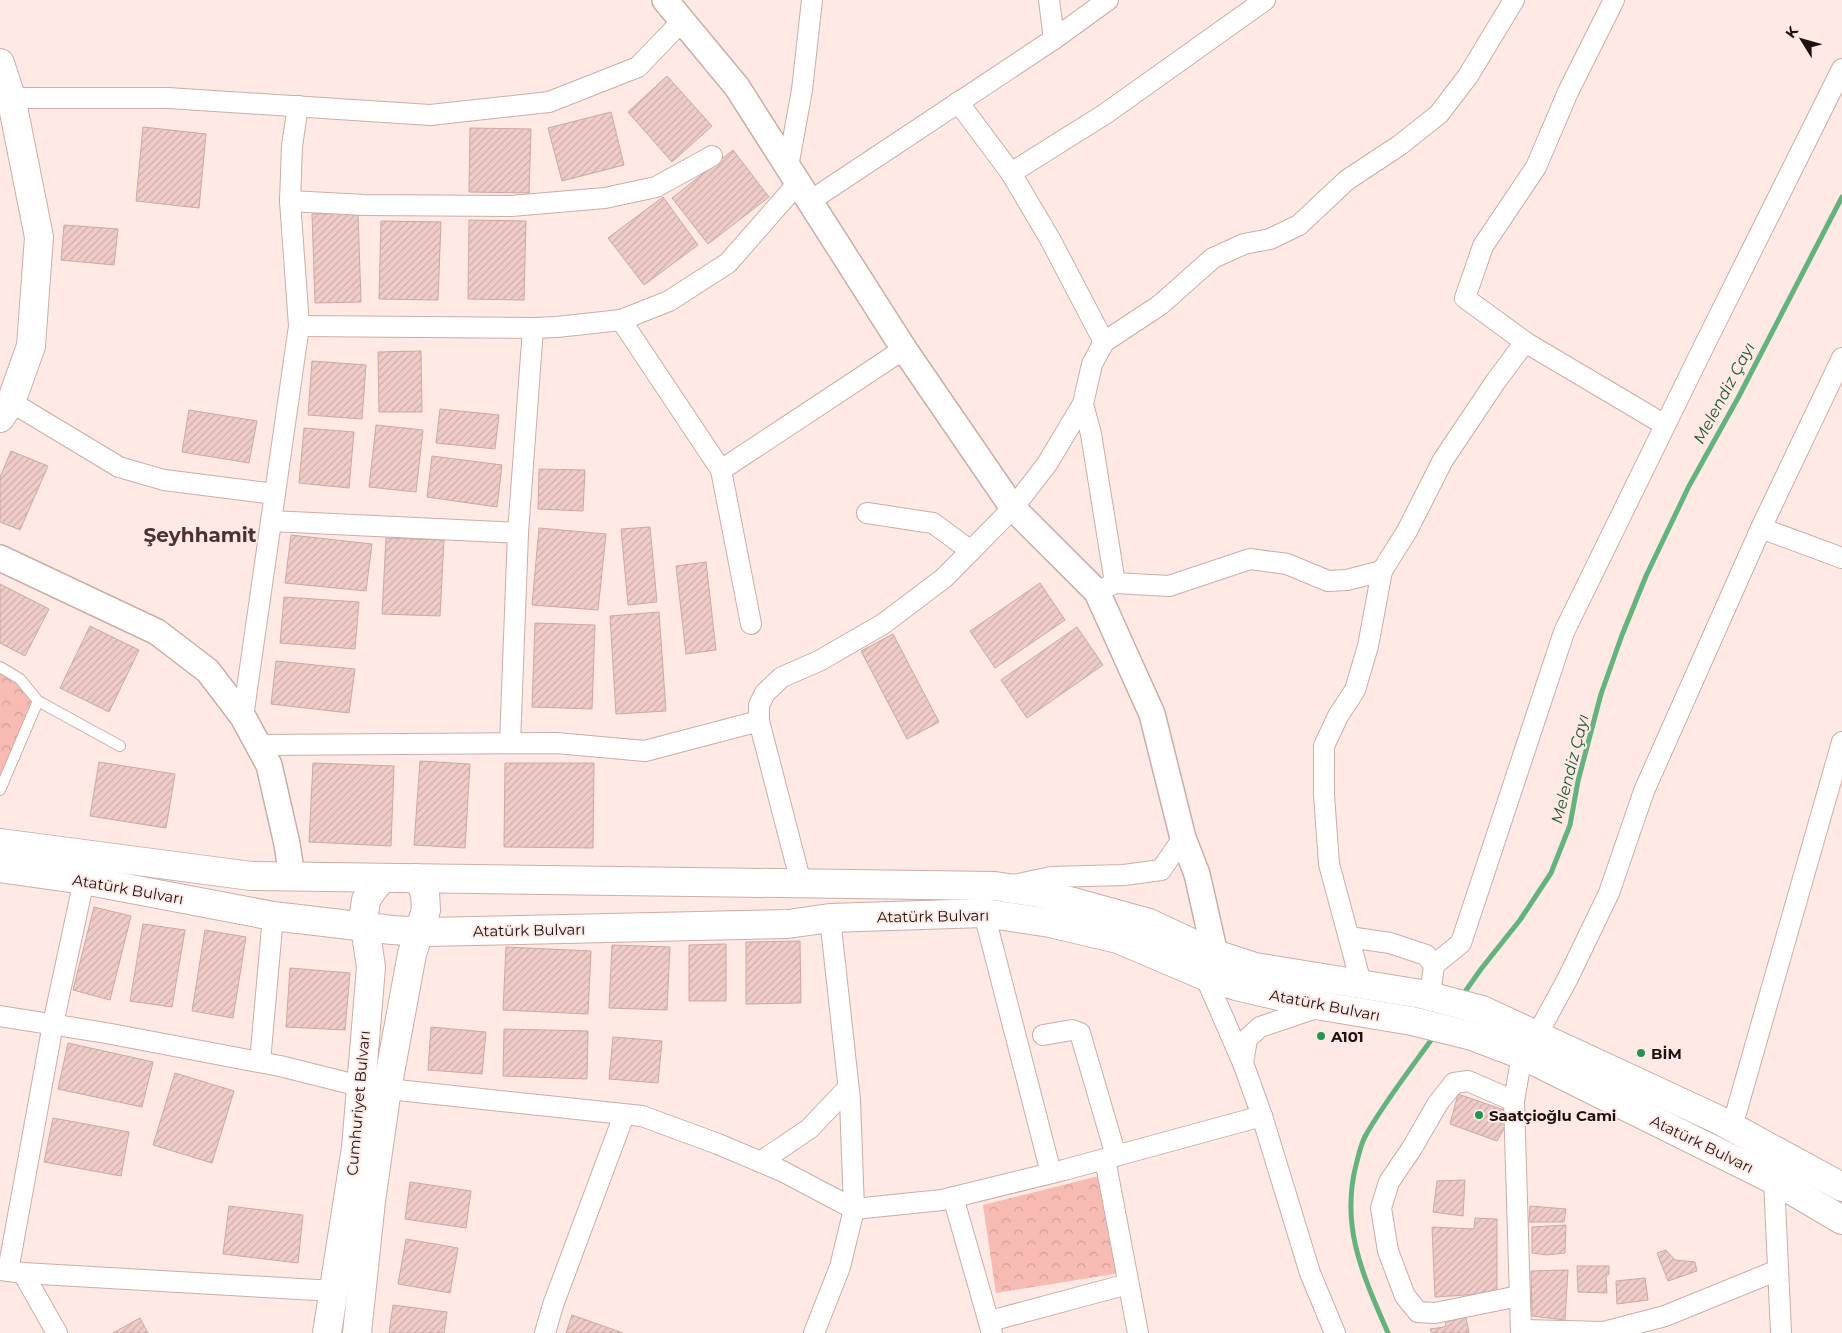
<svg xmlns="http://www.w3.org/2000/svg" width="1842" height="1333" viewBox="0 0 1842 1333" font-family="Montserrat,sans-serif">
<defs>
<pattern id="forest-crowns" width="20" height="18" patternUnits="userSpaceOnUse" patternTransform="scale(1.25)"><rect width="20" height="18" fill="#f7bbb3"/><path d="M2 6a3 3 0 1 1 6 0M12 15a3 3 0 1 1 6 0" fill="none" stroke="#d3a099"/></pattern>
<pattern id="building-hatch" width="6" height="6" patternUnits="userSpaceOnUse" patternTransform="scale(1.25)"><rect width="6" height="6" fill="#efccc7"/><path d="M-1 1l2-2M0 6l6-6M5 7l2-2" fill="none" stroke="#ccaeaa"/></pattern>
</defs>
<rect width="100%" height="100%" fill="#fee9e5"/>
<g fill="url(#forest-crowns)">
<path d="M0 673 36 693 0 776Z"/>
<path d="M1099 1176 1120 1273 996 1293 983 1205Z"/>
</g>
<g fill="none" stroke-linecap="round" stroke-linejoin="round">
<g stroke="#64b37c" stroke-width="5">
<path d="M1462 996 1481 969 1520 920 1551 873 1570 825 1578 781 1601 694 1622 635 1646 576 1689 486 1738 398 1842 197"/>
<path d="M1388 1333C1364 1277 1340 1228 1356 1165 1359 1154 1361 1142 1367 1133 1386 1100 1412 1067 1434 1036"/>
</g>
</g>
<g fill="url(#building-hatch)" stroke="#cba9a4">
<path d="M667 76 712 126 672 162 628 112Z"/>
<path d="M611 112 624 165 562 181 548 128Z"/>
<path d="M143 127 206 134 199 208 136 201Z"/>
<path d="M470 128 531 129 529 193 469 192Z"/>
<path d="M733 150 769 197 708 244 672 198Z"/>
<path d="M663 197 698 245 644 285 608 238Z"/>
<path d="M358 213 361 302 315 303 312 214Z"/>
<path d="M469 220 526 221 524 300 468 299Z"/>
<path d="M381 221 441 222 438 300 379 299Z"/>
<path d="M64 225 118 229 114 265 61 260Z"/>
<path d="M421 351 422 412H379L378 352Z"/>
<path d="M312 361 366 365 362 419 308 415Z"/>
<path d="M440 409 499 415 495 449 436 443Z"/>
<path d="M189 410 257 421 249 463 182 452Z"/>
<path d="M376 425 423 430 416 492 369 487Z"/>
<path d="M304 428 354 432 349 488 299 483Z"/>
<path d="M11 451 48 466 20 530 0 522V477Z"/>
<path d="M432 456 502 465 497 507 427 497Z"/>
<path d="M539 469 585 470 583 511 538 509Z"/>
<path d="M650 527 657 602 628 605 621 529Z"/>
<path d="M539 528 606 534 598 610 532 605Z"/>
<path d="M291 535 372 544 366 591 285 583Z"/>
<path d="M386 538 444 540 440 616 382 614Z"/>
<path d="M706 562 716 650 686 654 676 566Z"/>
<path d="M1040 583 1065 620 995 668 970 631Z"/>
<path d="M0 584 49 609 25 656 0 643Z"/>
<path d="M284 597 359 602 355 649 280 643Z"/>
<path d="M659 612 666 711 616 714 610 616Z"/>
<path d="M535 623 595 625 592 709 532 707Z"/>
<path d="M90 626 139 650 109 712 60 688Z"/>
<path d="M1077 627 1103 665 1027 718 1001 680Z"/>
<path d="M893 634 939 722 907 739 861 651Z"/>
<path d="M276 661 355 669 349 713 271 704Z"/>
<path d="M420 761 470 764 465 848 414 845Z"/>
<path d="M99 762 175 774 166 828 90 816Z"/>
<path d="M313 763 394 766 391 846 309 842Z"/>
<path d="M505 763H594L593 848 504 847Z"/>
<path d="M94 907 131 916 110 1000 73 990Z"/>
<path d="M143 924 185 930 172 1007 130 1001Z"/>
<path d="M205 930 246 937 233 1018 192 1011Z"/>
<path d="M800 941 801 1003 746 1004V942Z"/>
<path d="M726 944V1001H689V945Z"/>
<path d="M612 945 670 947 667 1010 609 1008Z"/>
<path d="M506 947 591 951 588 1014 503 1010Z"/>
<path d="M290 968 350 973 345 1030 286 1027Z"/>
<path d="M431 1027 486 1032 482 1074 428 1070Z"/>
<path d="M504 1029 588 1031 587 1079 503 1076Z"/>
<path d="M613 1037 662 1041 658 1083 609 1079Z"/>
<path d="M68 1043 153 1062 142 1107 58 1089Z"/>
<path d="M175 1073 234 1091 212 1163 153 1145Z"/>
<path d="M1458 1094 1507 1111 1504 1119 1505 1127 1497 1141 1450 1124Z"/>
<path d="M53 1118 129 1132 121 1176 44 1162Z"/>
<path d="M1465 1180 1463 1216 1433 1212 1437 1181Z"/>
<path d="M410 1182 471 1191 466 1228 405 1219Z"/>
<path d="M229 1206 303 1215 298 1263 223 1254Z"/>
<path d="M1530 1206 1566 1209 1564 1222H1529Z"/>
<path d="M1475 1218 1497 1219V1293L1435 1297 1432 1227 1474 1229Z"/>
<path d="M1566 1225 1565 1253 1547 1255 1532 1253V1227Z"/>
<path d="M406 1239 458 1248 450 1293 398 1284Z"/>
<path d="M1666 1250 1675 1260 1695 1262 1697 1271 1668 1281 1657 1253Z"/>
<path d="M1577 1266H1609V1274L1606 1277 1607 1293 1578 1292Z"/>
<path d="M1568 1270 1565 1320 1532 1316 1531 1271Z"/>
<path d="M1645 1278 1648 1300 1617 1304 1616 1281Z"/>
<path d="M393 1305 447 1312 444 1333H389Z"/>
<path d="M572 1315 623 1333H566Z"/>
<path d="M1466 1317 1469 1333H1432L1430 1329 1445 1327 1446 1322Z"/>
<path d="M140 1318 148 1333H113Z"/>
</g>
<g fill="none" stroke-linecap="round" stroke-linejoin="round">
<defs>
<g id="service">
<path d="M0 667 20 679 38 701 120 746"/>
<path d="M0 790 38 701"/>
</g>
<g id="minor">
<path d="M1049 0 1054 39"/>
<path d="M0 98H168L430 115 549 102 638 67 682 21"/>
<path d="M958 102 1011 173 1050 239 1104 342"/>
<path d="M788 167 802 90 812 0"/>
<path d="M1011 173 1105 114 1265 0"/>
<path d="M290 201 364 205 511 206 605 198 656 187 712 156"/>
<path d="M810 201 1054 39 1108 0"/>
<path d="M621 320 721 470 751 624"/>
<path d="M299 326 533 328 557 327 621 320 669 301 728 263 798 183"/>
<path d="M1525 342 1665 425"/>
<path d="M11 402 119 467 164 480 275 494"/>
<path d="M721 470 904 349"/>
<path d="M867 513 933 523 971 551"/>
<path d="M271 521 518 533"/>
<path d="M1761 528 1842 558"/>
<path d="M1115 583 1169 586 1250 559 1287 564 1328 581 1347 580 1382 571"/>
<path d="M1097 592 1115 583 1091 434 1083 404 1092 364 1104 342 1160 305 1213 258 1244 244 1270 239 1299 225 1347 180 1400 145 1439 114 1468 76 1514 0"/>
<path d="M243 717 299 326 290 201 292 146 298 106"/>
<path d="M510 743 518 533 533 328"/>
<path d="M258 745 556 743 645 751 759 721"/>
<path d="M801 883 759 721V705L765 693 782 677 819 661 883 624 944 578 1013 508 1047 464 1083 404"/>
<path d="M1013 885 1051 877 1124 875 1161 870 1183 838"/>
<path d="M984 913 1051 1173"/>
<path d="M1349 937 1390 943 1426 955 1434 965 1430 996"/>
<path d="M1434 965 1461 943 1564 632 1703 348 1842 69"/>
<path d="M1205 976 1243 1063 1262 1116 1310 1273 1335 1333"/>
<path d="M1361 983 1329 864 1324 795V746L1338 716 1355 690 1368 646 1382 571 1407 531 1443 460 1496 381 1525 342 1465 298 1483 246 1536 167 1568 92 1614 0"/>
<path d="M0 1016 106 1033 280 1066 360 1086 642 1116 718 1144 782 1171 854 1209 942 1200 1064 1170 1262 1116"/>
<path d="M1043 1035 1072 1030 1080 1033 1116 1156"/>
<path d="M1537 1035 1568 978 1609 893 1644 791 1761 528 1842 358"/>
<path d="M260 1062 273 916"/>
<path d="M1243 1063 1247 1039 1260 1027 1322 1006"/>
<path d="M1514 1101 1468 1081 1454 1083 1438 1103 1412 1148 1389 1182 1381 1208 1388 1251 1405 1296 1418 1312 1435 1313 1519 1296"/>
<path d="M1732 1127 1842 742"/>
<path d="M1105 1159 1138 1333"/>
<path d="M760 1162 809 1129 848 1088"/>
<path d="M1774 1180 1781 1333"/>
<path d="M953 1197 992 1333"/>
<path d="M0 1270 23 1273 334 1291"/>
<path d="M8 1271 53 1024 84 880"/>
<path d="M23 1273 57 1333"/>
<path d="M990 1321 1128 1284"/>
<path d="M1521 1330 1604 1332 1665 1316 1778 1270"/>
<path d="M545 1333 553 1305 624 1115"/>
<path d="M814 1333 840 1267 854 1209 850 1100 830 918"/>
<path d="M1521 1333 1514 1101 1522 1055"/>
</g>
<g id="tertiary">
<path d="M665 0 737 87 904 349 1013 508 1097 592 1152 714 1183 838 1197 874 1215 954"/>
<path d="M0 558 157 632 208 671 243 717 269 765 287 844 292 877"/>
</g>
<path id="secondary" d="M0 63 11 97 39 237 31 346 11 402 0 418"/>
<g id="primary">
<path d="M0 843 251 876 995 886 1044 894 1149 923 1215 954 1255 967 1421 994 1482 1010 1717 1119 1842 1187"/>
<path d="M0 868 84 880 273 916 392 930 427 932 788 924 830 918 984 913 1050 923 1118 939 1205 976 1236 986 1322 1006 1412 1021 1472 1036 1522 1055 1774 1180 1842 1220"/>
<path d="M327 1333 356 1148 371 967 365 927 364 914 366 900 374 888 383 878"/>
<path d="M357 1333 371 1201 387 1089 412 954 426 910 425 893 421 885 415 878"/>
</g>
</defs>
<use href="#service" stroke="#cdaca7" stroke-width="12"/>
<use href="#minor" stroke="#cdaca7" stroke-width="22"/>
<use href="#tertiary" stroke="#cdaca7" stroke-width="28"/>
<use href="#secondary" stroke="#cdaca7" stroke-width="30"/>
<use href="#primary" stroke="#cdaca7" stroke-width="30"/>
<use href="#service" stroke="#fff" stroke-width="10"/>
<use href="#minor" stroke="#fff" stroke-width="20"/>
<use href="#tertiary" stroke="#fff" stroke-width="25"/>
<use href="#secondary" stroke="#fff" stroke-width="28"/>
<use href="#primary" stroke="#fff" stroke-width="28"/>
</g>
<g fill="#219652" stroke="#fee9e5" stroke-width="2">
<circle cx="1321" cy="1036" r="5"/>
<circle cx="1641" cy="1053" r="5"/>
<circle cx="1479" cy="1115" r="5"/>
</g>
<g text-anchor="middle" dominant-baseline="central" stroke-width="4" stroke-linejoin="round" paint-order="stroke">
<g font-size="15" fill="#1e1211" stroke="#fee9e5">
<text transform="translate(128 889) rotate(10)">Atatürk Bulvarı</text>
<text transform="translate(933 916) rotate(-1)">Atatürk Bulvarı</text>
<text transform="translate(529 930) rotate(-1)">Atatürk Bulvarı</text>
<text transform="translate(1325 1005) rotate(11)">Atatürk Bulvarı</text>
<text transform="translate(358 1103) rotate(-85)">Cumhuriyet Bulvarı</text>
<text transform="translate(1702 1144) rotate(26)">Atatürk Bulvarı</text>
</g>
<g font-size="15" font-weight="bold" fill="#1e1211" stroke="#fee9e5" text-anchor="start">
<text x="1331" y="1036">A101</text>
<text x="1651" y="1053">BİM</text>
<text x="1489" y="1115">Saatçioğlu Cami</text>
</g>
<g font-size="16" font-style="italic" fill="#1b5430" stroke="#fee9e5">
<text transform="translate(1724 393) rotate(-62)">Melendiz Çayı</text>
<text transform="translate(1570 769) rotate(-76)">Melendiz Çayı</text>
</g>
<g font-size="20" font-weight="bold" fill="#4c312e" stroke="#fee9e5">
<text x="200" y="535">Şeyhhamit</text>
</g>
</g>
<g transform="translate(1802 40) rotate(307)" stroke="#fee9e5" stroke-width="4" paint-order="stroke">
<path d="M0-4L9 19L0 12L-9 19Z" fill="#1e1211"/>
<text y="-8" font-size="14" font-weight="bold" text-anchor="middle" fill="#1e1211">K</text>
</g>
</svg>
